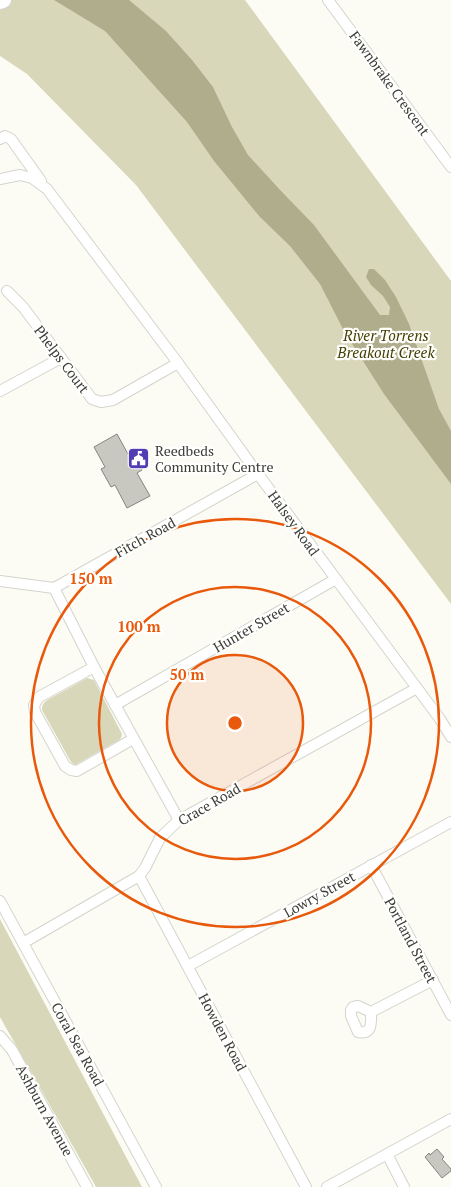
<svg xmlns="http://www.w3.org/2000/svg" width="451" height="1187" viewBox="0 0 451 1187" font-family="'PT Serif',serif">
<rect width="100%" height="100%" fill="#fcfcf5"/>
<g fill="#d9d7ba">
<path d="M0 0H245L451 281V604L136 185 27 74 0 56Z"/>
<path d="M87 678 94 680 122 734 121 738 119 740 75 765 71 762 42 710C42 704 44 702 49 699Z"/>
<path d="M0 919 142 1187H96L0 1017Z"/>
</g>
<path fill="#afad8c" d="M54 0H129L166 31 192 60 213 87 232 127 248 155 282 192 314 225 380 315H389L390 307 383 296 371 285 366 277 369 269H374L385 280 396 297 409 324 439 409 451 431V484L384 394 344 331 320 284 290 246 260 217 214 161 187 122 105 31Z"/>
<g fill="#c8c8c1" stroke="#86857f">
<path d="M117 434 128 454 132 452 142 470 137 473 150 496 127 508 115 485 111 487 101 469 105 467 94 447Z"/>
<path d="M437 1149 444 1157 442 1159 451 1169V1171L442 1178 425 1157 429 1153 430 1155Z"/>
</g>
<g fill="none" stroke-linecap="round" stroke-linejoin="round">
<defs>
<g id="street">
<path d="M328 0 451 167"/>
<path d="M0 139 5 136 11 139 41 181"/>
<path d="M0 179 20 175 32 178 47 189 178 363 258 474 440 719 451 737"/>
<path d="M7 291 23 307 92 399 101 402 113 400 178 363"/>
<path d="M0 391 61 358"/>
<path d="M0 581 54 588 258 474"/>
<path d="M54 588 94 667 179 820"/>
<path d="M94 667 39 697 34 705 35 712 65 766 71 770 77 771 133 739"/>
<path d="M115 705 336 579"/>
<path d="M371 865 451 1015"/>
<path d="M139 876 306 1187"/>
<path d="M0 901 156 1187"/>
<path d="M23 943 139 876 145 868 160 838 179 820 417 688"/>
<path d="M188 966 451 822"/>
<path d="M371 1012C371 1022 373 1035 358 1032L351 1016V1010L353 1007 358 1006 371 1012 433 980"/>
<path d="M0 1036 12 1050 87 1187"/>
<path d="M387 1154 404 1187"/>
<path d="M327 1187 451 1119"/>
</g>
<path id="primary" d="M0 1 3 0"/>
</defs>
<use href="#street" stroke="#d4d4cd" stroke-width="12"/>
<use href="#primary" stroke="#d4d4cd" stroke-width="18"/>
<use href="#street" stroke="#fff" stroke-width="10"/>
<use href="#primary" stroke="#fff" stroke-width="16"/>
</g>
<circle cx="235" cy="723" r="68" fill="#e8590c" fill-opacity=".12"/>
<g fill="none" stroke="#e8590c" stroke-width="2.5">
<circle cx="235" cy="723" r="68"/>
<circle cx="235" cy="723" r="136"/>
<circle cx="235" cy="723" r="204"/>
</g>
<defs>
<symbol id="civic-square" viewBox="-11 -11 22 22"><rect x="-9" y="-9" width="18" height="18" rx="4" fill="#523cb4" stroke="#fffffe"/><path d="M-.6-6.5H3V-4.5H.6V-3L4-1V1h2V6H-6V1h2V-1L-.6-3ZM-1.2 2.5V6h2.4V2.5Z" fill="#fff"/></symbol>
</defs>
<g fill-rule="evenodd">
<use href="#civic-square" x="126" y="446" width="25" height="25"/>
</g>
<g text-anchor="middle" dominant-baseline="central" stroke-width="4.5" stroke-linejoin="round" paint-order="stroke">
<g font-size="14" fill="#3c3c39" stroke="#fffffe">
<text transform="translate(390 83) rotate(54)">Fawnbrake Crescent</text>
<text transform="translate(62 359) rotate(53)">Phelps Court</text>
<text transform="translate(294 523) rotate(54)">Halsey Road</text>
<text transform="translate(145 537) rotate(-29)">Fitch Road</text>
<text transform="translate(251 627) rotate(-30)">Hunter Street</text>
<text transform="translate(209 804) rotate(-30)">Crace Road</text>
<text transform="translate(319 894) rotate(-29)">Lowry Street</text>
<text transform="translate(411 940) rotate(62)">Portland Street</text>
<text transform="translate(223 1032) rotate(62)">Howden Road</text>
<text transform="translate(78 1044) rotate(61)">Coral Sea Road</text>
<text transform="translate(45 1110) rotate(61)">Ashburn Avenue</text>
</g>
<g font-size="14" fill="#3c3c39" stroke="#fffffe" text-anchor="start">
<text x="155" y="450">Reedbeds<tspan x="155" dy="16">Community Centre</tspan></text>
</g>
<g font-size="15" font-style="italic" fill="#454003" stroke="#fffffe">
<text x="386" y="335">River Torrens<tspan x="386" dy="17">Breakout Creek</tspan></text>
</g>
</g>
<circle cx="235" cy="723" r="8" fill="#e8590c" stroke="#fffffe" stroke-width="2.5"/>
<g font-size="15" text-anchor="middle" font-weight="bold" fill="#e8590c" stroke="#fffffe" stroke-width="4.5" stroke-linejoin="round" paint-order="stroke">
<text x="91" y="584">150 m</text>
<text x="139" y="632">100 m</text>
<text x="187" y="680">50 m</text>
</g>
</svg>
